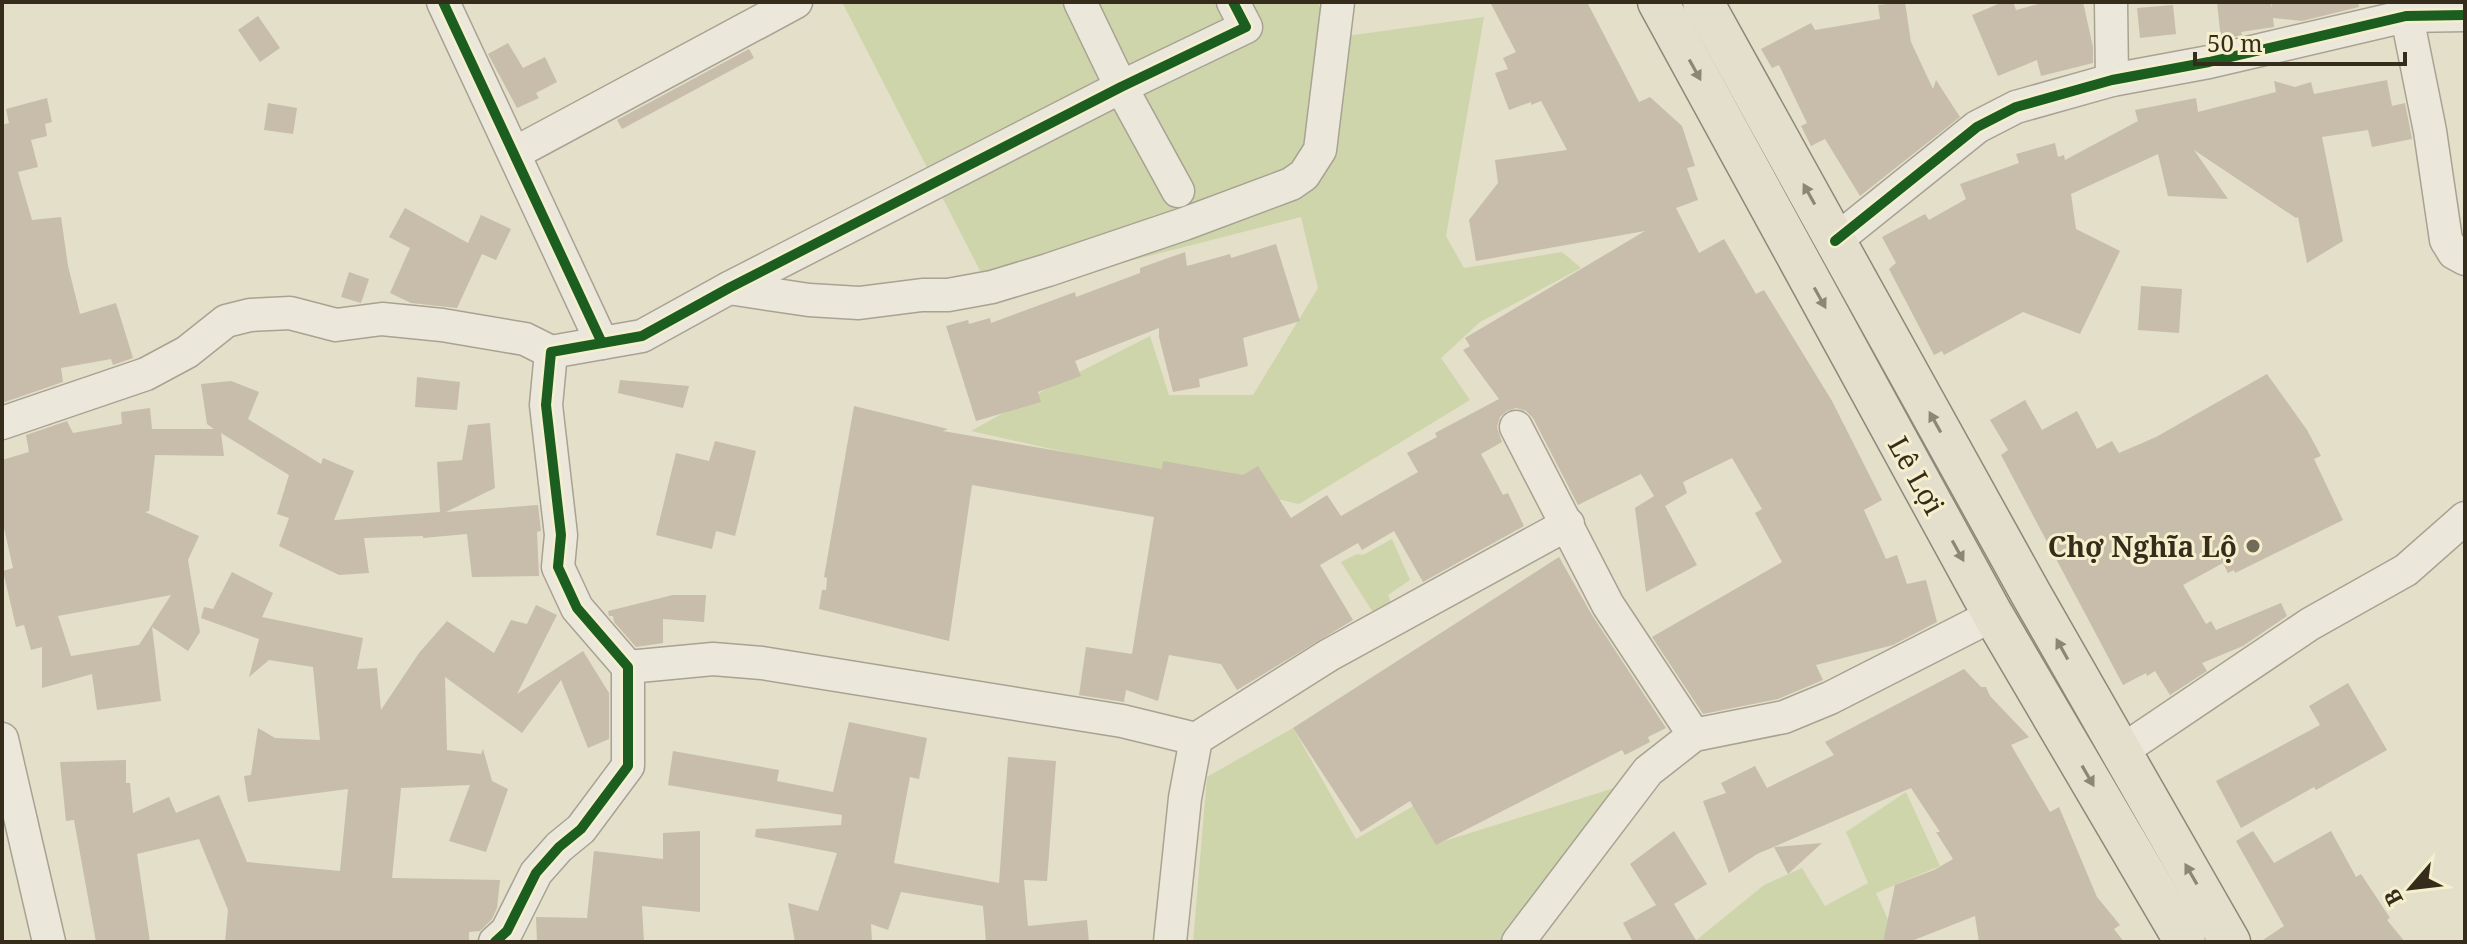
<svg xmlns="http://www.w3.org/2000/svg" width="2467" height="944" viewBox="0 0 2467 944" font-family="'Noto Serif',serif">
<rect width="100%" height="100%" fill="#e3dfc9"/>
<g fill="#cfd5ab">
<path d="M842 2H1318L1332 38 1484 17 1446 236 1464 268 1562 252 1581 268 1480 322 1441 358 1470 400 1299 504 971 431 1052 386 1150 336 1169 395H1253L1318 288 1301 217 993 296Z"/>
<path d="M1392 539 1410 580 1388 595 1391 603 1505 573 1330 675 1323 658 1379 622 1341 562 1357 554 1363 555Z"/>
<path d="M1293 728 1356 839 1415 805 1438 843 1643 779 1520 942H1193L1207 777Z"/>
<path d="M1906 792 1940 866 1876 893 1898 942H1694L1764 885 1802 868 1825 906 1868 883 1846 832Z"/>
</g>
<g fill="#c7bdaa" fill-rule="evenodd">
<path d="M1490 2H1587L1639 102 1650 97 1682 126 1695 166 1687 168 1698 200 1676 208 1699 253 1724 239 1756 294 1764 290 1832 401 1882 500 1864 510 1886 559 1897 555 1907 584 1926 580 1937 622 1893 645 1816 665 1823 680 1778 699 1703 714 1652 637 1782 562 1755 513 1762 509 1732 458 1683 482 1687 493 1665 506 1697 565 1646 592 1635 508 1654 496 1641 474 1578 505 1533 418 1526 411 1516 408 1507 411 1500 417 1497 427 1502 442 1481 454 1503 495 1508 493 1524 526 1423 582 1394 531 1362 550 1358 543 1320 565 1353 620 1237 690 1221 664 1169 655 1158 701 1126 690 1124 702 1079 695 1086 647 1132 654 1154 517 972 485 949 641 819 609 822 590H826L827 578 824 577 854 406 948 429 943 431 1162 469 1163 461 1243 475 1258 466 1291 518 1327 495 1341 516 1418 472 1407 453 1437 437 1435 433 1499 399 1463 350 1470 346 1465 338 1645 231 1476 261 1469 220 1498 183 1495 160 1567 150 1541 101 1531 105V102L1509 110 1495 73 1508 69 1503 58 1516 52Z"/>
<path d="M1905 2 1911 42 1933 89 1936 80 1960 117 1860 196 1825 139 1811 146 1801 126 1807 123 1779 65 1772 68 1761 49 1811 23 1815 30 1880 19 1878 5Z"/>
<path d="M2003 2H2013L2016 10 2046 2H2083L2093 47V63L2041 76 2037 60 1998 76 1972 15Z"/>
<path d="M2217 2H2271L2272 8V2H2358L2359 7 2302 21 2273 18 2274 27 2241 32 2242 35 2221 40Z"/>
<path d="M2173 5 2176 34 2140 38 2137 8Z"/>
<path d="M258 16 280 48 260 62 238 30Z"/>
<path d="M508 43 523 68 545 57 557 82 536 93 539 98 517 108 488 54Z"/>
<path d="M749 49 754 58 622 129 617 120Z"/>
<path d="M2387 80 2392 106 2405 103 2412 139 2372 147 2368 130 2322 137 2343 241 2307 263 2298 217 2296 218 2194 150 2228 199 2168 196 2158 154 2071 194 2076 229 2120 251 2080 334 2023 312 1944 355 1942 351 1934 355 1889 269 1896 263 1882 237 1925 214 1929 220 1966 199 1960 184 2019 163 2016 154 2055 143 2058 157 2064 155 2065 160 2138 121 2135 110 2196 98 2198 112 2276 92 2274 81 2295 87 2311 82 2314 94Z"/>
<path d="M47 98 52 122 45 124 47 136 31 140 38 167 18 172 32 220 61 217 68 266 80 314 116 303 133 358 113 365 111 359 61 368 63 382 2 403V125L9 123 6 109Z"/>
<path d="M268 103 297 108 293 134 264 130Z"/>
<path d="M405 208 468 243 481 215 511 229 496 260 482 254 457 308 411 303 390 293 410 248 389 237Z"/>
<path d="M1276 244 1300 321 1243 338 1248 366 1199 379 1200 387 1173 392 1159 337V328L1075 361 1081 376 1038 392 1041 402 976 421 946 326 968 320 969 324 990 318 991 323 1075 292 1076 297 1140 273V268L1185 252 1187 266 1230 254 1231 258Z"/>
<path d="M349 272 369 279 361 303 341 297Z"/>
<path d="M2141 286 2182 289 2179 333 2138 330Z"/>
<path d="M2267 374 2307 430 2321 456 2314 459 2343 520 2235 573 2234 570 2228 573 2223 563 2183 585 2206 624 2211 621 2216 630 2281 603 2287 616 2243 646 2202 663 2207 671 2170 695 2155 671 2147 676 2146 673 2123 685 2001 455 2008 450 1990 420 2025 400 2042 430 2077 411 2097 449 2112 441 2119 453 2156 437Z"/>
<path d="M417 377 460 382 457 410 415 407Z"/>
<path d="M620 380 689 386 683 408 618 393Z"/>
<path d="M231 381 259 392 248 419 321 464 323 458 354 471 334 520 440 512 437 462 462 460 468 425 490 423 495 488 446 512 538 505 541 531 537 532 539 576 472 577 467 534 423 538V536L364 538 369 573 339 575 279 546 289 518 277 514 289 475 221 433 224 456 155 455 149 511 145 512 199 536 188 560 200 632 188 651 152 627 161 701 97 710 92 674 42 688V647L31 650 24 625 16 627 3 571 13 568 2 519V460L29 452 26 435 67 421 73 433 122 424 121 412 150 408 152 429H214L207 424 201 384ZM171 595 139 645 71 656 58 616Z"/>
<path d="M715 441 756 451 735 536 716 531 712 549 656 535 676 453 709 461Z"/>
<path d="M1559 557 1592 615 1666 728 1648 737 1650 742 1625 755 1622 750 1436 845 1410 801 1361 832 1293 728Z"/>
<path d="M232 572 273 593 262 617 363 638 357 669 377 668 381 710 419 653 447 621 494 653 511 620 527 624 536 605 557 615 517 694 583 651 609 693V739L588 748 561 680 522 733 445 677 447 750 481 754 483 749 492 781 508 789 486 852 449 841 470 785 401 788 392 878 500 880 497 908 492 919 480 931 469 932V942H225L228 910 199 839 137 854 150 942H96L74 820 66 821 60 762 126 760V783H130L133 813 169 797 176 813 219 795 247 862 340 871 348 789 248 802 244 776 251 775 258 728 275 738 320 740 313 667 269 660 249 677 259 639 201 618 204 607 213 609Z"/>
<path d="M673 595H706L704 622 663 619V643L636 647 614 622 613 616H609L608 611Z"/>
<path d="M1964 669 1981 687H1986L1990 696 2029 737 2011 745 2050 812 2059 807 2097 897 2120 925 2114 929 2124 942H1979L1975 916 1909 942H1883L1895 885 1934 870 1953 859 1936 832H1940L1911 788 1757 854 1729 873 1703 801 1726 793 1721 783 1755 766 1767 788 1834 755 1825 742Z"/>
<path d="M2348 683 2387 750 2316 790 2314 787 2241 828 2216 781 2320 725 2309 706Z"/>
<path d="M849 722 927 738 919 779 910 777 894 863 999 883 1008 757 1056 761 1047 881 1024 880 1028 926 1087 920 1089 942H986L983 906 901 892 888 930 871 924 872 942H795L788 903 818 911 837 853 755 837 756 829 841 825 842 815 668 785 673 751 779 770 777 781 833 792Z"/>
<path d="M700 831V912L642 906 644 942H537L536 917 587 918 594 851 663 859V833Z"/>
<path d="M1674 831 1707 884 1674 904 1697 942H1633L1623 923 1656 905 1630 864Z"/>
<path d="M2253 831 2274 863 2331 831 2356 877 2361 874 2390 918 2387 920 2405 942H2260L2284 926 2236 841Z"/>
<path d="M1822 843 1788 874 1774 847Z"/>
</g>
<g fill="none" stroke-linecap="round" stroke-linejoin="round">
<defs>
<g id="minor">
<path d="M443 2 602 343 642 336 729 288 1121 87 1246 27 1233 2"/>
<path d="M1080 2 1121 87 1178 191"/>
<path d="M2111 2 2112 80"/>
<path d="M2404 2 2430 131 2446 240 2454 253 2465 259"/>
<path d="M515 153 796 2"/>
<path d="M1835 241 1977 127 2016 107 2112 80 2209 62 2406 16 2465 15"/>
<path d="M729 288 809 300 859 303 922 295H948L992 287 1048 270 1184 224 1291 184 1304 175 1320 150 1338 2"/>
<path d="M2 423 146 374 187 352 226 321 250 315 290 313 336 325 382 319 442 325 525 339 551 352"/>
<path d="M1516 427 1608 605 1694 735"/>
<path d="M628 667 713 659 762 663 1122 721 1196 739"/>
<path d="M2 739 49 942"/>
<path d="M2120 752 2310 624 2406 570 2465 518"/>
<path d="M495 942 507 931 536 873 559 847 581 829 628 766V667L577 608 558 567 561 535 546 405 551 352 602 343"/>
<path d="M1170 942 1185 798 1196 739 1329 655 1568 524"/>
<path d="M1518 942 1648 771 1694 735 1784 717 1830 698 1993 615"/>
</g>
<g id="major">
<path d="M1658 2 1993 615 2185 942"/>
<path d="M1703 2 2031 594 2230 942"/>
</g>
</defs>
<use href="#minor" stroke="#a8a293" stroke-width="35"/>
<use href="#major" stroke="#8d887a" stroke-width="43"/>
<use href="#minor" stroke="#ebe8db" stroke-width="32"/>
<use href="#major" stroke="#e3dfcc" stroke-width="40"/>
<defs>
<g id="cycleway">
<path d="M443 2 602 343 642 336 729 288 1121 87 1246 27 1233 2"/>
<path d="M1835 241 1977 127 2016 107 2112 80 2209 62 2406 16 2465 15"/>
<path d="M495 942 507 931 536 873 559 847 581 829 628 766V667L577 608 558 567 561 535 546 405 551 352 602 343"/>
</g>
</defs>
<use href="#cycleway" stroke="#f5efce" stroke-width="15"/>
<use href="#cycleway" stroke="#1b5e20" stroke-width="10"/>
</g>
<defs><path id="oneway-solid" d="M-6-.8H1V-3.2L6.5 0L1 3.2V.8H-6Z" transform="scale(2)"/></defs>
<g fill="#8c8674">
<use href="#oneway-solid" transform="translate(1695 70) rotate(61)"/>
<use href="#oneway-solid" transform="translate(1809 194) rotate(-119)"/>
<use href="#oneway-solid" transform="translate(1820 298) rotate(61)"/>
<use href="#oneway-solid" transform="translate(1935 422) rotate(-119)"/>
<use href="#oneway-solid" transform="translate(1958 551) rotate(61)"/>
<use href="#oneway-solid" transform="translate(2062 649) rotate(-119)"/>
<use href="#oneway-solid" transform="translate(2088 776) rotate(60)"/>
<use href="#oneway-solid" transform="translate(2191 874) rotate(-120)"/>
</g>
<circle fill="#736b59" stroke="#f5efce" stroke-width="3" cx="2253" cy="546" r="8"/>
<g text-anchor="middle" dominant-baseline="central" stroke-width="6" stroke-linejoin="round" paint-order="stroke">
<g font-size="28" fill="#362c1c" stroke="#f5efce">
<text transform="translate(1917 475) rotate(61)">Lê Lợi</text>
</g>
<g font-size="28" font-weight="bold" fill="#362c1c" stroke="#f5efce" text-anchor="end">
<text x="2237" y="546">Chợ Nghĩa Lộ</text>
</g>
</g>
<rect width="2467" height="944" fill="none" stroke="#362c1c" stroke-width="8"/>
<g transform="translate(2411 888) rotate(242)" stroke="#f5efce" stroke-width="6" paint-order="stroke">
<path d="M0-6L14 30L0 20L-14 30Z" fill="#362c1c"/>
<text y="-12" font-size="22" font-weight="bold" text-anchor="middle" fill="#362c1c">B</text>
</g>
<path d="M2195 52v12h210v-12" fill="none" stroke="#362c1c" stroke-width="4"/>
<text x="2207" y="52" font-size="24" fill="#362c1c" stroke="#f5efce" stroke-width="6" paint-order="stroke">50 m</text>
</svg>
